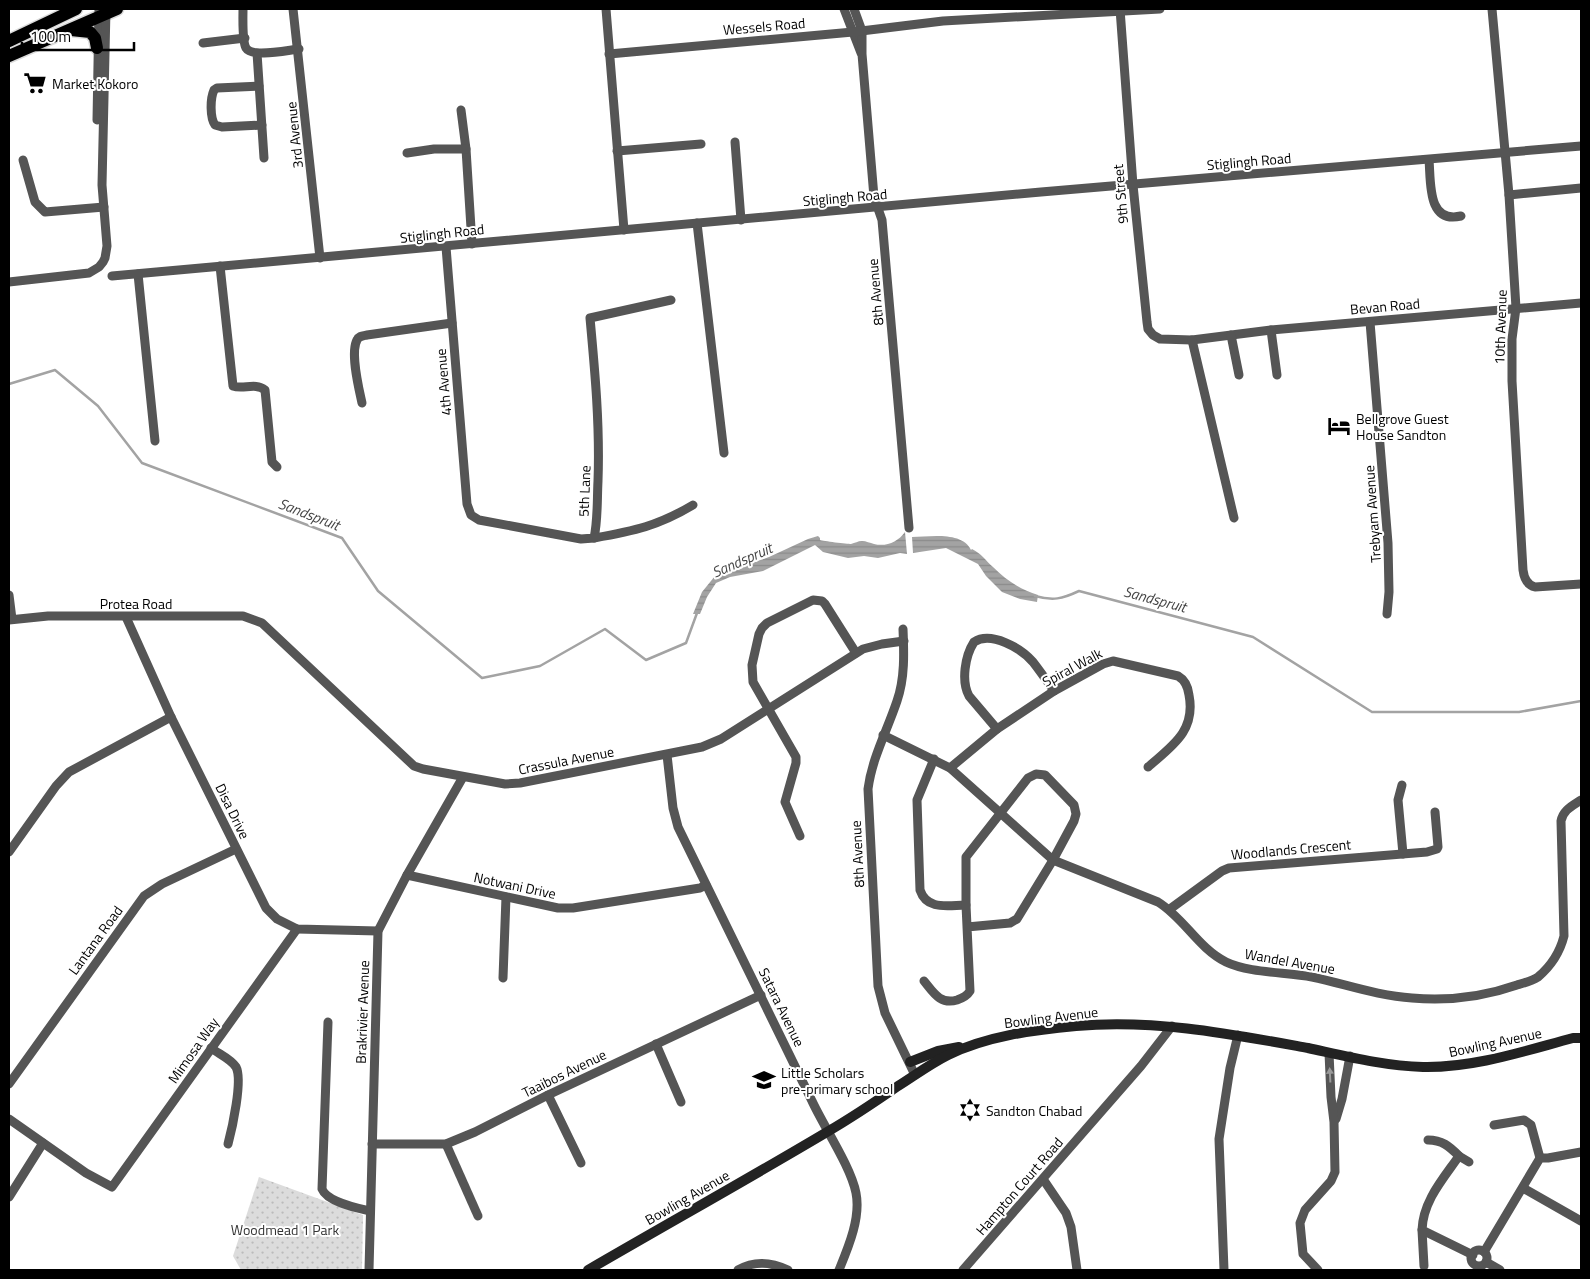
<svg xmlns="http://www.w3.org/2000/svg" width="1590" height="1279" viewBox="0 0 1590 1279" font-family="'Titillium Web',sans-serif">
<defs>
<pattern id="park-dots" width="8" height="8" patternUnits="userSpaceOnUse" patternTransform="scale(1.25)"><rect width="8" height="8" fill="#dcdcdc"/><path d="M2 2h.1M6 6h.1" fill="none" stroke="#bbb" stroke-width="1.8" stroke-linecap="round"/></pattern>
<pattern id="water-rules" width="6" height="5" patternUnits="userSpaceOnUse" patternTransform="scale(1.25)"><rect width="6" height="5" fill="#a3a3a3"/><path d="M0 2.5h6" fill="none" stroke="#8b8b8b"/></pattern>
</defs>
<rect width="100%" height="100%" fill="#fff"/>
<path fill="url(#park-dots)" d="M259 1177 363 1215 362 1270H241L233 1256Z"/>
<g fill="url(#water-rules)">
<path d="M905 532 907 554 900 553 878 558 864 556 848 558 823 552 815 545 763 571 730 577 716 583 707 597 700 614H693L702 592 715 576 769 557 808 539 818 536 820 538V540C822 541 848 544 851 544 855 543 858 541 862 541 866 541 870 543 874 544 886 547 898 542 905 532Z"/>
<path d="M912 537C929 537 962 531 971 550L972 549C982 554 985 560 993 567 1006 580 1021 590 1038 595L1037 602 1020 599 1002 592 986 576 978 564 946 548 913 553Z"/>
</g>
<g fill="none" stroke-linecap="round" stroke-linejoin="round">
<g stroke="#a3a3a3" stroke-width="2.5">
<path d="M9 384 55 370 98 406 142 463 342 538 378 591 482 678 540 666 605 629 646 660 686 643 697 613"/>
<path d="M1035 596C1053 601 1062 599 1079 591L1253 637 1372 712H1519L1581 701"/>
</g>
<defs>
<g id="primary">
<path d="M71 30 90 32 95 38 97 48"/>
<path d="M9 41 76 9"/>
<path d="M9 56 117 9"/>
</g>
</defs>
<use href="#primary" stroke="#dbdbdb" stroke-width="15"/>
<g stroke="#555" stroke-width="9">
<path d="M243 9C243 17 242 41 246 48 252 58 288 50 299 49"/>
<path d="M293 9 320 258"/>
<path d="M606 9 624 230"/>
<path d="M844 9 861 53"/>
<path d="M854 9 862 31V54L874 197 882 220 909 528"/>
<path d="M1120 9 1133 185 1147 322 1148 329 1153 335 1160 339 1192 340 1271 330 1581 303"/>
<path d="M1492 9 1509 195 1516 308 1512 339V381L1523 570C1524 578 1527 585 1535 587L1581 584"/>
<path d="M203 43 245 38"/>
<path d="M257 53 264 158"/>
<path d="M609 54 853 32 943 21 1160 9"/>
<path d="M259 86 217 88 214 90C210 99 210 118 215 125L222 127 262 125"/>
<path d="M461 110 466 149 472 244"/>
<path d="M97 120 99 9"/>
<path d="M735 142 741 220"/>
<path d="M617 151 701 144"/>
<path d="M407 153 434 149H466"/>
<path d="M23 160 35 202 45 212 104 207"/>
<path d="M1429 160C1431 182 1427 224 1461 216"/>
<path d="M1509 195 1581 188"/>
<path d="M697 223 724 453"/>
<path d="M446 247 467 504 471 515 479 520 581 539 594 538C598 520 597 500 598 481 600 426 595 372 590 318L671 300"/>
<path d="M220 266 233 386C243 390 255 382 265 390L272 462 277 467"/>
<path d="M138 274 155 441"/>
<path d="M112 276 1041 192 1581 146"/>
<path d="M9 282 89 273 99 267 103 262 105 258 107 246 102 185 106 9"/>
<path d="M1370 322 1388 543 1389 592 1387 614"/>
<path d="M1271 330 1277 375"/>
<path d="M1231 335 1239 375"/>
<path d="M1192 340 1234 518"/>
<path d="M362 403C359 389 350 353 357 340 359 336 362 336 367 335L452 323"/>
<path d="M594 538C634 531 658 526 693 505"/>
<path d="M9 595 12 619"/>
<path d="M126 617 171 717 266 908 277 919 297 929 378 931"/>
<path d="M9 620 48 616H243L262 623 414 766 423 769 505 784 520 783 702 747 721 739 863 649 882 644 904 641"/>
<path d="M903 629C904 653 905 678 897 701 887 731 872 758 868 789L878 986 885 1013 915 1075"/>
<path d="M997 729 969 696C961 681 965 656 974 642 991 631 1021 648 1033 662 1040 671 1047 681 1054 691"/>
<path d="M883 735 950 768 1053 860 1158 902C1184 918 1198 948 1226 962 1249 973 1286 972 1312 977 1345 984 1378 996 1412 998 1447 1001 1483 997 1517 985 1524 983 1532 981 1538 977 1551 966 1560 952 1564 936L1561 821C1563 810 1572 806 1581 800"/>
<path d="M667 755 673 808 678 827C723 918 767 1010 812 1101 824 1127 851 1167 856 1193 861 1218 848 1248 839 1270"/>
<path d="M934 759 917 800 920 890C927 911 949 905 966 905"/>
<path d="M950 768 997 729 1054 691 1103 664 1113 661 1178 676C1185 680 1188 687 1189 695 1196 731 1172 746 1148 767"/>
<path d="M1402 785 1398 800 1403 854"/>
<path d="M800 836 785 802 796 763V757L753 682 752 665 759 634 762 628 767 623 813 600 822 601 825 604 856 653"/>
<path d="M9 852 56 786 69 772 171 717"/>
<path d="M407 875 558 908H573L700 888 706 885"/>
<path d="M1170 909 1222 871 1229 868 1427 852 1437 849 1438 847 1435 812"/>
<path d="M503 978 506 897"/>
<path d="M924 981C933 992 940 1005 957 1000 963 998 967 996 970 991L966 905V857L1028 778 1036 774 1045 775 1074 805 1076 814 1074 821 1053 860 1017 919 1010 923 967 927"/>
<path d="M328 1022 322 1189C327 1202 357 1208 370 1211"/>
<path d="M656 1044 681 1102"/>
<path d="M211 1048C219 1054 231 1059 236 1067 243 1080 232 1129 228 1144"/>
<path d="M9 1084 144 896 162 884 236 849"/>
<path d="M548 1095 581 1163"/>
<path d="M9 1119 86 1173 112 1187 297 929"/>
<path d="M1336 1119 1342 1099 1350 1056"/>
<path d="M1494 1125 1524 1120 1531 1125 1540 1158"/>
<path d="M1428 1140C1442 1140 1449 1146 1459 1156 1443 1179 1423 1201 1422 1230L1473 1255"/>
<path d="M372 1144H446L475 1132 548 1095 761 995"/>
<path d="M446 1144 478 1216"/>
<path d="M1459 1156 1469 1162"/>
<path d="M1043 1179 1066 1213 1071 1227 1077 1270"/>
<path d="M1523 1188 1581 1221"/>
<path d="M9 1197 43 1143"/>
<path d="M1422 1230 1424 1266"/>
<circle cx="1479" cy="1258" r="8"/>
<path d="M1484 1252 1540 1158H1548L1581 1152"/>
<path d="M1486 1262 1500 1270"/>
<path d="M369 1270 378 931 407 875 463 777"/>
<path d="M738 1270C755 1260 771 1262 788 1270"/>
<path d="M963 1270 1141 1066 1172 1026"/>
<path d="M1224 1270 1219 1139 1230 1068 1238 1035"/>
<path d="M1318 1270 1303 1254 1300 1223 1305 1210 1331 1181 1335 1172 1334 1122 1331 1097 1329 1053"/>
</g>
<g stroke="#222" stroke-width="10">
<path d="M910 1062 938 1051 959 1047"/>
<path d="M588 1270C667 1224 748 1179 827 1132 851 1118 875 1102 898 1086 914 1076 930 1064 948 1055 987 1036 1033 1030 1076 1026 1155 1019 1231 1034 1308 1048 1345 1056 1384 1066 1423 1067 1474 1068 1524 1051 1573 1038H1581"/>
</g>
<use href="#primary" stroke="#000" stroke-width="12"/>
</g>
<defs><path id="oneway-solid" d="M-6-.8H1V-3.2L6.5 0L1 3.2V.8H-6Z" transform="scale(1.25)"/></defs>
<use fill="#999" href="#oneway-solid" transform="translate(1330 1075) rotate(-93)"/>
<defs>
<symbol id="supermarket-bare" viewBox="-9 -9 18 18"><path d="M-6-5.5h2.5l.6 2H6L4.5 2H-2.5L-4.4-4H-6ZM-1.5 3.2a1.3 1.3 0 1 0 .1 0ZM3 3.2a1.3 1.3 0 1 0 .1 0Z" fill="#000" stroke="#fff" stroke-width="2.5" paint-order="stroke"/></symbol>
<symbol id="hotel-bare" viewBox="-9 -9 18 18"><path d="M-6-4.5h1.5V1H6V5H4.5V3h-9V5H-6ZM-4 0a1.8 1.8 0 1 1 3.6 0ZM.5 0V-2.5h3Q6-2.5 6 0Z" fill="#000" stroke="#fff" stroke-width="2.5" paint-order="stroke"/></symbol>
<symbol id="school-bare" viewBox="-9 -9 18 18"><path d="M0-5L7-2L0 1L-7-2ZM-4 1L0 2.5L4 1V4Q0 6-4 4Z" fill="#000" stroke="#fff" stroke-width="2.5" paint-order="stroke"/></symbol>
<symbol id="synagogue-bare" viewBox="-9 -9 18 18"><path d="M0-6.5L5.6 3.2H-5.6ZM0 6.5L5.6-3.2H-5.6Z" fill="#000" stroke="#fff" stroke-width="2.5" paint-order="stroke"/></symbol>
</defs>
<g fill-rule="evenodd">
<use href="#supermarket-bare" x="19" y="67" width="32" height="32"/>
<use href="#hotel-bare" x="1323" y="410" width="32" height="32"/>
<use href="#school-bare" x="748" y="1064" width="32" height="32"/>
<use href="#synagogue-bare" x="954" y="1094" width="32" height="32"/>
</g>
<g text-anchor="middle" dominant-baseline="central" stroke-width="4" stroke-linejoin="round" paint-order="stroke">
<g font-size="14" fill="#000" stroke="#fff">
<text transform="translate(764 26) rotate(-5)">Wessels Road</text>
<text transform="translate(294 135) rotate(-96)">3rd Avenue</text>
<text transform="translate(1249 161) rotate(-5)">Stiglingh Road</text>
<text transform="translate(1120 194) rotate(-95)">9th Street</text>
<text transform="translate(845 197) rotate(-5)">Stiglingh Road</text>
<text transform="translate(442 233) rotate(-6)">Stiglingh Road</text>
<text transform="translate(875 292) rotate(-95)">8th Avenue</text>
<text transform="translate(1385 306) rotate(-5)">Bevan Road</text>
<text transform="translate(1500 327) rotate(-88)">10th Avenue</text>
<text transform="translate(443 382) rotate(-95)">4th Avenue</text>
<text transform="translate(584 491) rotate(-88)">5th Lane</text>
<text transform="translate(1372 514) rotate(-94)">Trebyam Avenue</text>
<text x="136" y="603">Protea Road</text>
<text transform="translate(1072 667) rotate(-28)">Spiral Walk</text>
<text transform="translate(566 760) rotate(-11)">Crassula Avenue</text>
<text transform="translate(233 811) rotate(64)">Disa Drive</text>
<text transform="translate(1291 849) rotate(-5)">Woodlands Crescent</text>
<text transform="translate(857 854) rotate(-93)">8th Avenue</text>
<text transform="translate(515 885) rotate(12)">Notwani Drive</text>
<text transform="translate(95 940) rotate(-54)">Lantana Road</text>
<text transform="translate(1290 961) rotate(10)">Wandel Avenue</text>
<text transform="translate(782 1007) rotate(64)">Satara Avenue</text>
<text transform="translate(362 1012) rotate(-88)">Brakrivier Avenue</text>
<text transform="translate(1051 1017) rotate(-7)">Bowling Avenue</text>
<text transform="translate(1495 1042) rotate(-12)">Bowling Avenue</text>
<text transform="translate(193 1050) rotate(-55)">Mimosa Way</text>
<text transform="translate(564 1073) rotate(-26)">Taaibos Avenue</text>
<text transform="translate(1019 1186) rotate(-49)">Hampton Court Road</text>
<text transform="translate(687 1197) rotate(-30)">Bowling Avenue</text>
</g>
<g font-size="14" fill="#000" stroke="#fff" text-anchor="start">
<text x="52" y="83">Market Kokoro</text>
<text x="1356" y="418">Bellgrove Guest<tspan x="1356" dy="16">House Sandton</tspan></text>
<text x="781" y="1072">Little Scholars<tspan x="781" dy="16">pre-primary school</tspan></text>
<text x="986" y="1110">Sandton Chabad</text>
</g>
<g font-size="14" fill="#333" stroke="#fff">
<text x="285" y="1229">Woodmead 1 Park</text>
</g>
<g font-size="15" font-style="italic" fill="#444" stroke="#fff">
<text transform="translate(309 514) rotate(21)">Sandspruit</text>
<text transform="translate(742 560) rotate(-24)">Sandspruit</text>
<text transform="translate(1155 599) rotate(15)">Sandspruit</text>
</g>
</g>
<rect width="1590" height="1279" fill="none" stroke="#000000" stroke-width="20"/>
<path d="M22 42v8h112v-8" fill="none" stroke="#000000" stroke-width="2.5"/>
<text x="30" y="42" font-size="15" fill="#000000" stroke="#ffffff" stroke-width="4" paint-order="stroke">100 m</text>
</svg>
